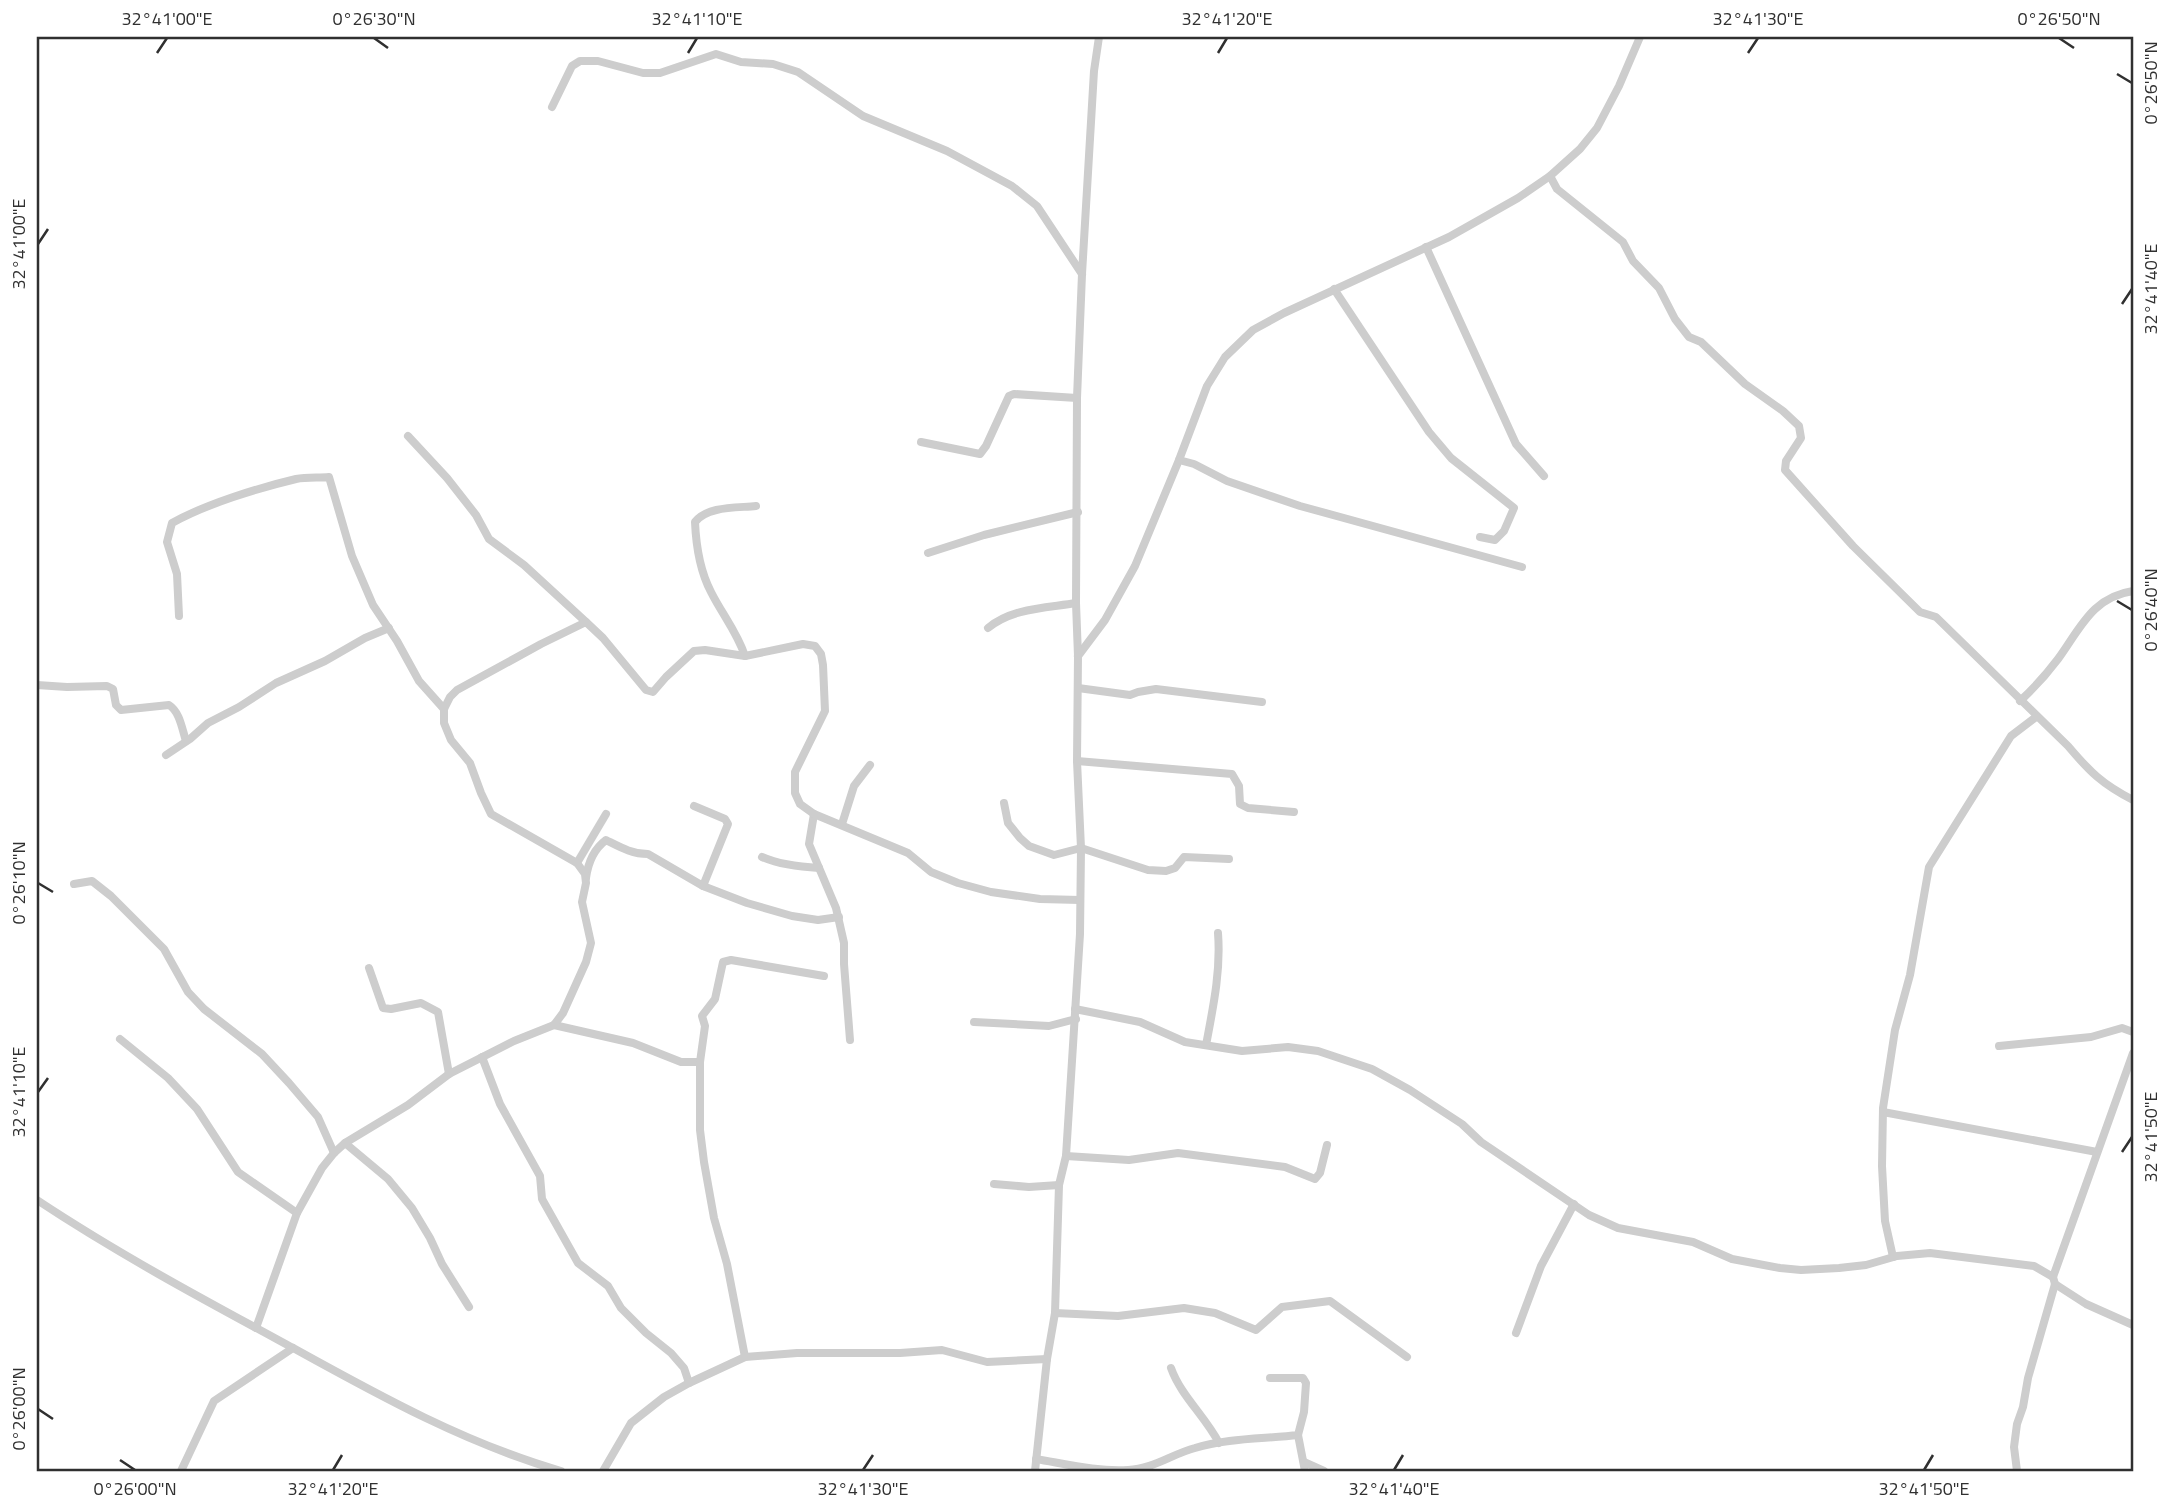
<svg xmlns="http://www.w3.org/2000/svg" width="2170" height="1508" viewBox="0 0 2170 1508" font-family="'Titillium Web',sans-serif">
<rect width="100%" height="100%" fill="#fff"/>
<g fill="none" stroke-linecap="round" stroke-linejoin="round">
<g stroke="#cdcdcd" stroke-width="8">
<path d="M552 107 572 66 580 61H598L643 73H660L716 54 741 62 773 64 798 72 863 116 947 151 1012 186 1037 206 1082 274"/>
<path d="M1550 176 1557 189 1623 242 1633 261 1659 288 1675 319 1689 337 1701 342 1745 384 1783 411 1799 426 1801 438 1786 461 1785 470 1853 546 1920 612 1936 617 2068 746C2090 772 2102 784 2133 800"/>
<path d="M1426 247 1516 444 1544 476"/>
<path d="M1334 289 1429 432 1451 458 1514 508 1504 531 1495 540 1480 537"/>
<path d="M408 436 447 478 476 515 489 539 524 565 586 622"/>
<path d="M921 442 980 454 986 446 1009 396 1014 394 1077 398"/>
<path d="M1179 460 1194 464 1227 481 1300 506 1522 567"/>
<path d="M928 553 984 535 1078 512"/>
<path d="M179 616 177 574 167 542 172 523C206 504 258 488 296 479 307 477 319 478 329 477L352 556 373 605 397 641 419 681 444 709"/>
<path d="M988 628C1012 608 1046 608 1076 603"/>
<path d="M745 656C737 632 722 614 711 592 700 571 696 545 695 522 707 506 737 508 756 506"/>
<path d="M1078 656 1105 620 1135 566 1179 460 1207 386 1225 357 1253 330 1284 313 1449 237 1518 198 1550 176 1580 149 1597 128 1619 86 1640 37"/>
<path d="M37 685 67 687 107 686 113 689 116 705 121 710 169 705C180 712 182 729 186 741"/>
<path d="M1078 688 1130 695 1138 692 1156 689 1262 702"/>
<path d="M2020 701C2034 688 2046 675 2058 659 2080 629 2092 597 2133 591"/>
<path d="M166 755 190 739 208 723 239 707 276 683 325 661 365 638 389 628"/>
<path d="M1077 761 1232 774 1239 786 1240 804 1248 808 1294 812"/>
<path d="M1004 803 1008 823 1020 838 1029 846 1054 855 1081 848 1148 870 1166 871 1175 868 1184 857 1229 859"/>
<path d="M694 806 725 819 728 824 703 886"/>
<path d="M814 814 809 844 836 908 844 943V964L850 1040"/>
<path d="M842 824 854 786 870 765"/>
<path d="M762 857C780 865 799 867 819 868"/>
<path d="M577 863 606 814"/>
<path d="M586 878C588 863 594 849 606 840 620 847 632 854 648 854L703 886 747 903 792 916 818 920 839 917"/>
<path d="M74 884 92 881 111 896 164 949 188 992 204 1009 262 1054 289 1083 318 1117 334 1153"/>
<path d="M369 968 383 1008 391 1009 421 1003 438 1012 449 1074"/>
<path d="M1075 1009 1140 1022 1185 1042 1242 1051 1288 1047 1318 1051 1372 1069 1410 1090 1462 1124 1481 1142 1589 1215 1618 1228 1693 1242 1732 1259 1780 1268 1801 1270 1839 1268 1866 1265 1897 1256 1930 1253 2034 1266 2053 1277"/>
<path d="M974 1022 1049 1026 1076 1019"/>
<path d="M554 1025 633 1043 681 1062H700"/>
<path d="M120 1039 168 1078 197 1109 238 1172 297 1213"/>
<path d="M1206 1045C1213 1008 1221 971 1218 933"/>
<path d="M1999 1046 2091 1037 2122 1028 2133 1032"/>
<path d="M482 1057 500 1104 540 1176 542 1199 578 1263 608 1286 621 1308 646 1333 671 1353 684 1368 689 1383"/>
<path d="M1883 1112 2097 1152"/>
<path d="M345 1143 388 1179 412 1208 430 1238 442 1264 469 1307"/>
<path d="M1066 1156 1129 1160 1178 1153 1285 1167 1315 1179 1320 1173 1327 1145"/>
<path d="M994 1184 1029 1187 1059 1185"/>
<path d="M37 1200C120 1255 208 1302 295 1349 380 1396 467 1444 561 1471"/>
<path d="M1893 1257 1885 1221 1882 1166 1883 1108 1895 1030 1910 975 1929 867 2011 736 2036 717"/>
<path d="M2055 1284 2086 1304 2133 1325"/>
<path d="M1055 1313 1118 1316 1184 1308 1215 1313 1256 1330 1282 1307 1330 1301 1407 1357"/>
<path d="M256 1328 297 1213 322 1168 334 1153 345 1143 408 1105 449 1074 514 1041 554 1025 563 1013 586 962 591 943 582 902 586 883 585 874 577 863 491 814 481 793 470 763 451 740 444 723V709L450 697 457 690 541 644 586 622 603 638 646 690 653 692 666 677 694 651 705 650 745 656 803 644 815 646 821 654 823 665 825 711 795 772V793L800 804 814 814 908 853 931 872 958 883 991 892 1040 899 1080 900"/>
<path d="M1516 1333 1541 1266 1574 1204"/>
<path d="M745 1357 727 1264 714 1218 704 1162 700 1130V1062L705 1026 702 1016 715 999 723 962 731 960 824 976"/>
<path d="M1171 1368C1181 1396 1205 1416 1219 1443"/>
<path d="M1298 1435 1305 1471"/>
<path d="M1036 1459C1066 1464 1098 1472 1128 1470 1153 1469 1172 1454 1195 1448 1227 1438 1264 1439 1298 1435L1304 1412 1306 1383 1303 1378H1270"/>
<path d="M1304 1462 1324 1471"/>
<path d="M181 1471 214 1401 293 1348"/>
<path d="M603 1471 631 1423 664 1397 689 1383 745 1357 797 1353H900L942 1350 987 1362 1047 1359"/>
<path d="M1035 1471 1047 1359 1055 1313 1059 1185 1066 1156 1080 934 1081 848 1077 761 1078 656 1076 603 1077 398 1082 274 1094 71 1099 37"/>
<path d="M2017 1471 2014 1447 2017 1424 2023 1407 2028 1378 2055 1284 2053 1277 2133 1053"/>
</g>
</g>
<path fill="none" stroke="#303030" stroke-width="2.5" d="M374 38 388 48M2059 38 2074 48M157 53 167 38M688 53 697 38M1218 53 1227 38M1748 53 1758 38M2117 74 2132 83M38 244 48 229M2122 304 2132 289M2117 601 2132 610M38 883 53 892M38 1092 48 1078M2122 1152 2132 1137M38 1409 53 1419M120 1460 135 1470M333 1470 342 1455M863 1470 873 1455M1394 1470 1403 1455M1924 1470 1933 1455"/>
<rect width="2170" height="1508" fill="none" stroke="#ffffff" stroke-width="77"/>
<rect x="38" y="38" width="2094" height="1432" fill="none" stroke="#303030" stroke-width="2.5"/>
<g font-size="18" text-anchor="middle" fill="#303030">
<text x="167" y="25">32°41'00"E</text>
<text x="374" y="25">0°26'30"N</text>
<text x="697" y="25">32°41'10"E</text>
<text x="1227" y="25">32°41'20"E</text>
<text x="1758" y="25">32°41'30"E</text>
<text x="2059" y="25">0°26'50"N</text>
<text transform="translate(2151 83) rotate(-90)" y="6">0°26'50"N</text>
<text transform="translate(19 244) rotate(-90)" y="6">32°41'00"E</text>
<text transform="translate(2151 289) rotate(-90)" y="6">32°41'40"E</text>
<text transform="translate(2151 610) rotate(-90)" y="6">0°26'40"N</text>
<text transform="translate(19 883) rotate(-90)" y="6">0°26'10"N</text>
<text transform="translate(19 1092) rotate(-90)" y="6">32°41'10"E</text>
<text transform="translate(2151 1137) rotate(-90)" y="6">32°41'50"E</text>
<text transform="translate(19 1409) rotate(-90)" y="6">0°26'00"N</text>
<text x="135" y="1495">0°26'00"N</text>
<text x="333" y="1495">32°41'20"E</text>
<text x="863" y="1495">32°41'30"E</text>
<text x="1394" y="1495">32°41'40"E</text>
<text x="1924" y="1495">32°41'50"E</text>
</g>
</svg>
